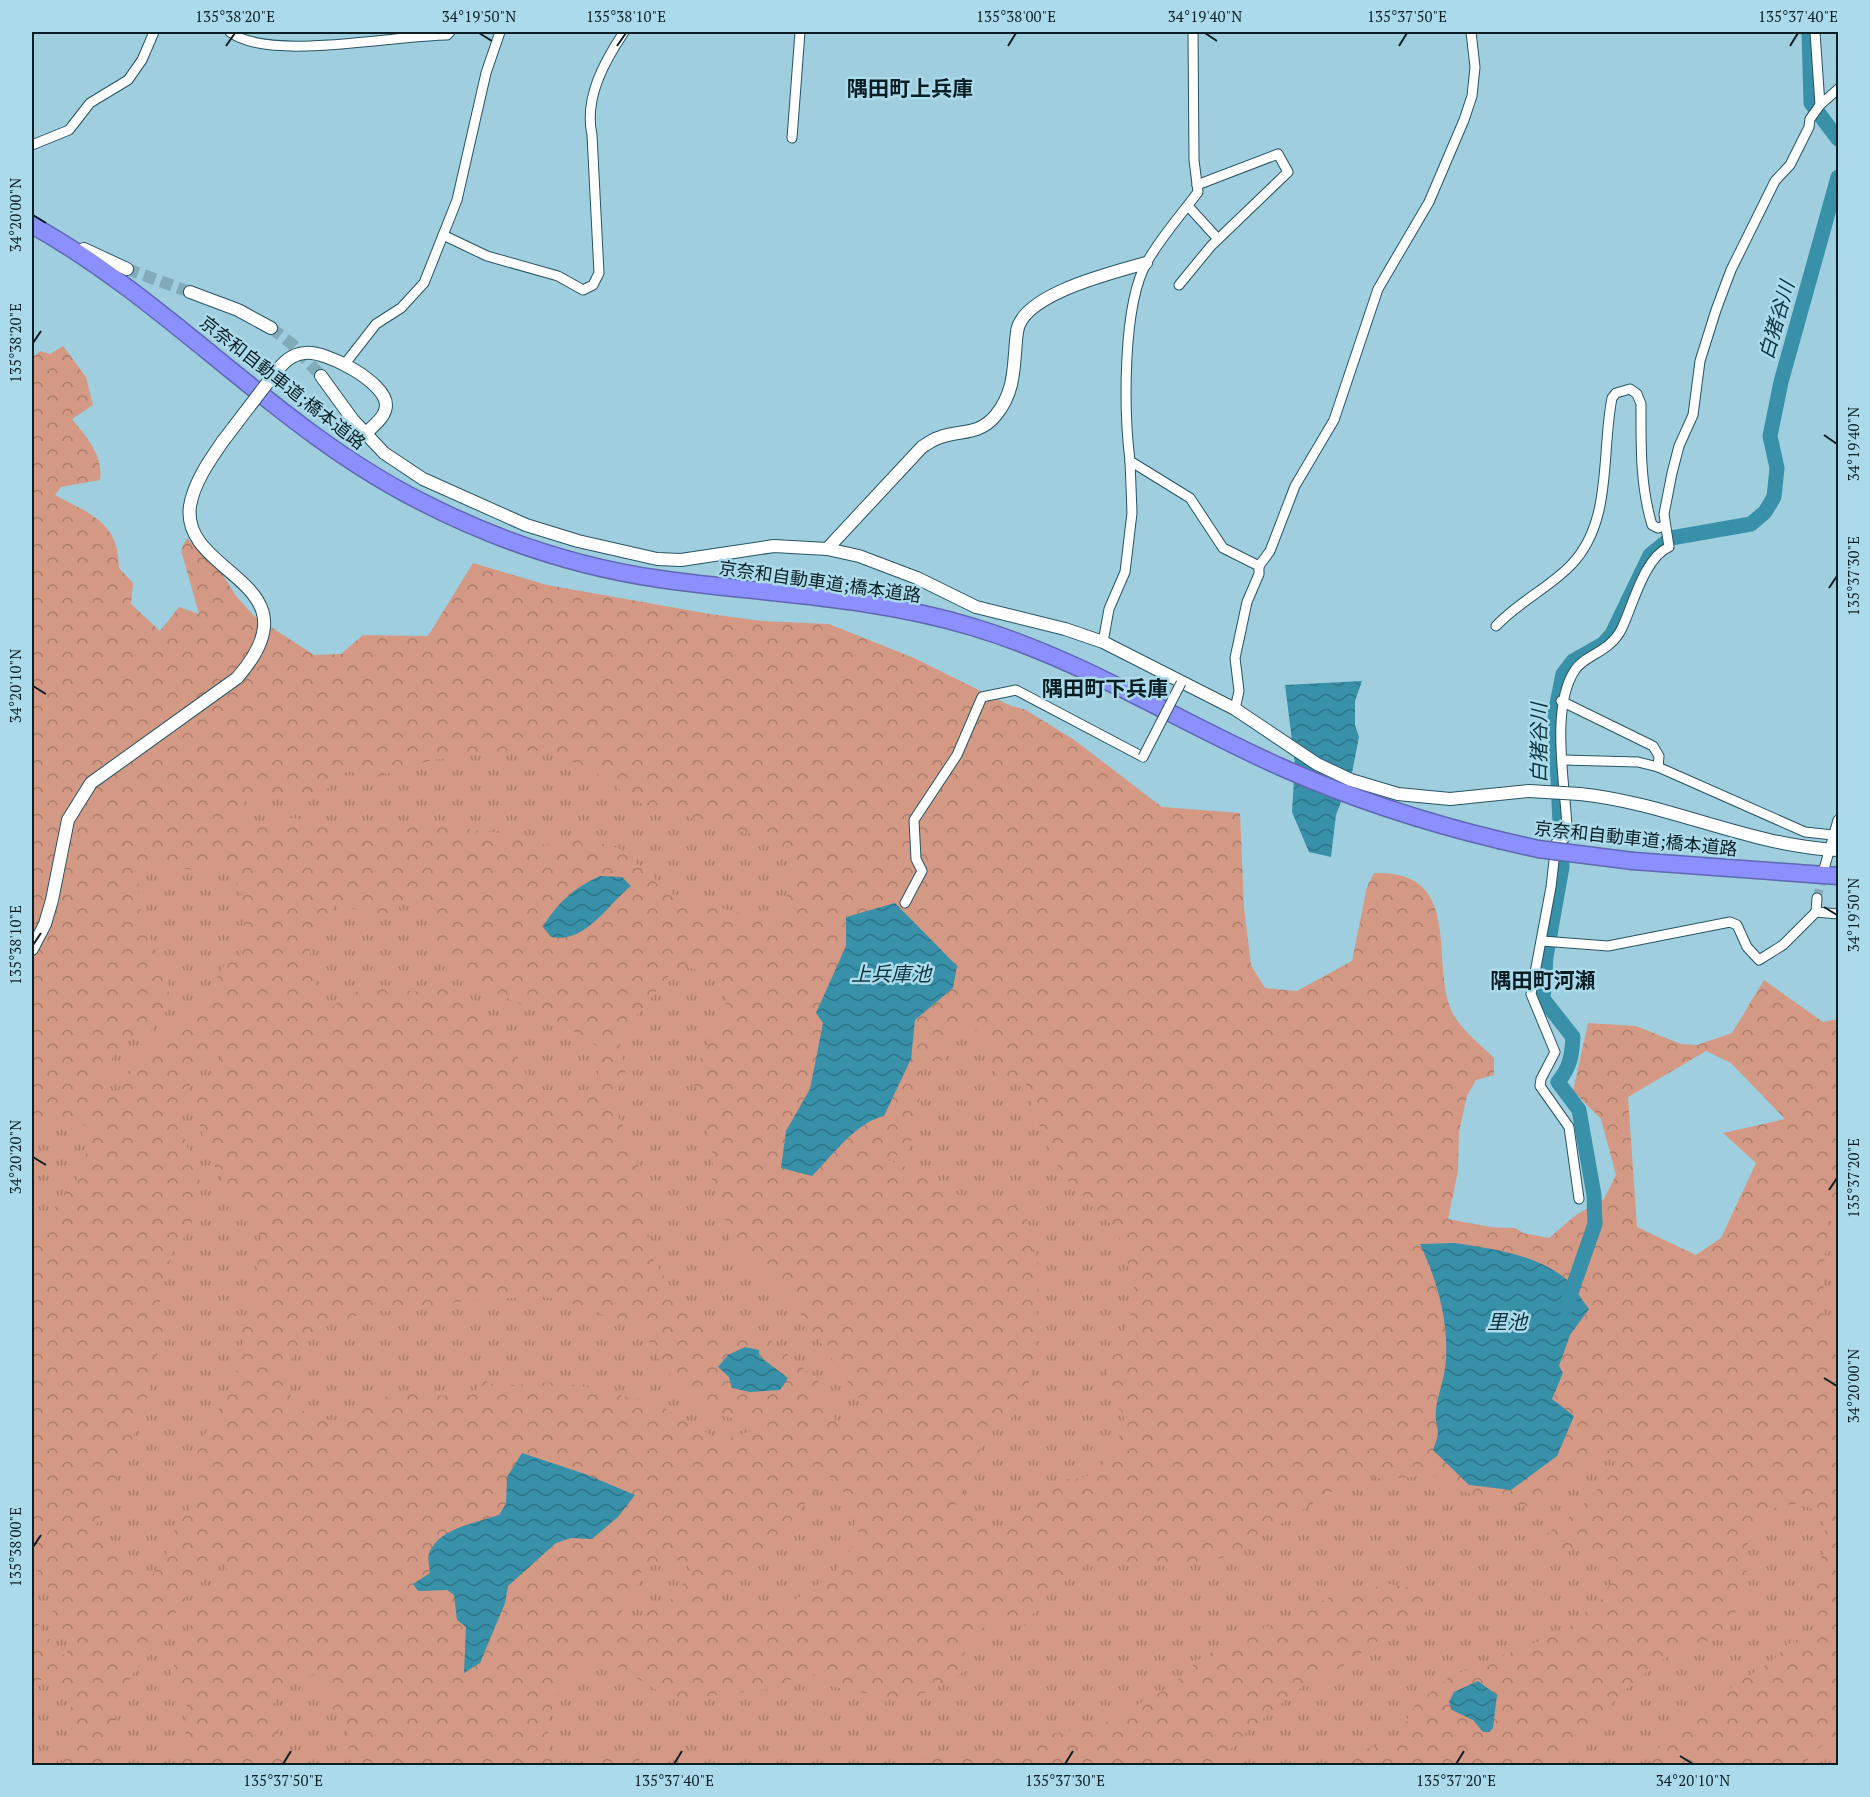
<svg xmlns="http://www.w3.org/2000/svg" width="1870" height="1797" viewBox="0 0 1870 1797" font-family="'PT Serif','Noto Sans JP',serif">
<defs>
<pattern id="grass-tufts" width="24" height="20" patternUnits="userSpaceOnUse" patternTransform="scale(1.5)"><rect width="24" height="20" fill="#d49984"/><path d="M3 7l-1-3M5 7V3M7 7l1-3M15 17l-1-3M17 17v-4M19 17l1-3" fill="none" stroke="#aa7c6c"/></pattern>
<pattern id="forest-crowns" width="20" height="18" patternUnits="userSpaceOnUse" patternTransform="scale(1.5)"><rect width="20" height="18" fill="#d49984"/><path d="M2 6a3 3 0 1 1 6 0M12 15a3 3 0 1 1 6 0" fill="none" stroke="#aa7c6c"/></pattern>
<pattern id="water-waves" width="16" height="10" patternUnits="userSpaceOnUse" patternTransform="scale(1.5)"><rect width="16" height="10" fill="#3890a9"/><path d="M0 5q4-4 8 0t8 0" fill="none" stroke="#2d7589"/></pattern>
</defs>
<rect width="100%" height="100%" fill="#9fcede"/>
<path fill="url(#grass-tufts)" d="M279 726 674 750 1265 1222 1515 1228 1640 1305 1731 1258 1838 1105V1765H32V1111L103 881Z"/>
<g fill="url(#forest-crowns)" fill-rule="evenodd">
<path d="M63 346 86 377 93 405 72 419C86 436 104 456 100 480L61 487 55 495C90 514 119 522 119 568L133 583 131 604 160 631 179 607 199 614 181 550 187 538 223 575 236 596 254 616 314 655 341 654 363 635 428 636 473 563 547 585 710 614 762 621 829 624 914 658 1011 706 1024 709 1073 739 1162 807 1240 813 1244 907 1251 965 1265 988 1297 991 1352 961 1367 887 1374 873C1458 870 1434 947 1448 1001 1453 1024 1478 1042 1494 1058V1075L1476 1080 1467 1096 1459 1132 1458 1171 1448 1219 1549 1238 1576 1215 1604 1199 1616 1175 1601 1119 1573 1091 1588 1023 1636 1026 1681 1044 1697 1045 1732 1033 1764 980 1823 1022 1838 1019V1207L1827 1217 1831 1241 1826 1249 1823 1271 1824 1330 1833 1334 1838 1327V1734L1812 1753 1804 1765H1650L1671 1727 1773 1660 1789 1644 1814 1629 1822 1601 1815 1585 1816 1575 1827 1541 1821 1514 1802 1504 1778 1505 1752 1533 1745 1551 1748 1588 1730 1623 1717 1640C1664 1644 1620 1695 1585 1731 1573 1743 1561 1757 1547 1765H1335L1353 1749H1366L1391 1742 1398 1736 1416 1704 1451 1676 1560 1633 1569 1628 1581 1614 1599 1605 1605 1590 1618 1576 1612 1561 1586 1544 1560 1551 1556 1546 1550 1550 1544 1536 1576 1512 1619 1467 1615 1457 1600 1451 1541 1507C1496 1506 1460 1493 1423 1469L1413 1477 1383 1479 1368 1475 1341 1486 1231 1555C1181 1571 1142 1565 1091 1560L1044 1598 1025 1626 1006 1616C980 1624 960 1644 962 1673L907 1702 835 1687 813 1674 804 1673 771 1689 683 1699 660 1692 615 1665 586 1662C555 1683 544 1720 550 1756L564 1765 580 1762 593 1756H606L636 1749 642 1754 637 1765H353L349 1758 348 1732 334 1712 323 1680 314 1674 297 1678 280 1690 279 1696 270 1708 277 1732 287 1748V1765H178L187 1726V1695L169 1681 181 1643 203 1603 221 1586 227 1569 225 1558 185 1599 170 1621 164 1636 131 1676 116 1714 106 1765H61C64 1751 74 1742 77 1728L71 1716V1691L43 1679 32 1684V1616L61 1655 67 1654 68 1645 53 1611 54 1596 32 1563V1260L33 1246 55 1206 76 1182 93 1134 91 1129C71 1116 45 1113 32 1136V358L40 351 50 354ZM513 751H542L560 757 587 767 640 803 684 815 710 826 774 838C779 848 790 857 793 867 798 881 782 896 783 914L769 918 750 916 674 895 618 848 594 841 577 840 562 847 538 844 500 833 443 826H384L369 829 354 823 288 818 284 824C268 828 249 828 237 816L248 797 313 795 329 788 347 771 377 777 432 760ZM148 864C167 863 185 871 204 870 210 869 215 865 221 869 252 887 247 930 239 958L227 960 204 1000 194 1007 157 1041 123 1082 117 1094 99 1083 120 1044 130 1037H145C152 1029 161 1021 166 1011 184 971 113 906 148 864ZM600 876 631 887 620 895 554 908 575 888ZM405 901 428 907 436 920 427 940 458 971 480 986 553 1019 602 1049 597 1079 590 1090H541L527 1076 512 1045 495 1029 480 1006 464 993 447 987 425 992 375 988 354 992 330 1008 316 993C317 978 311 969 310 956 309 937 324 919 335 906L391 915ZM846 917 953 988 915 1020 911 1059 884 1116C855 1124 833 1155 812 1176L786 1131 810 1089 823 1023 816 1013 846 946ZM686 967C703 970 731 985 725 1006 718 1034 697 1051 693 1084 709 1101 708 1123 706 1146L713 1153 712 1183 722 1205 732 1247 793 1303 866 1408 843 1431 823 1401 819 1382 771 1340 754 1333 726 1343 712 1337 690 1316 652 1258 636 1151 614 1108 619 1086 627 1081 620 1043C632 1017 657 992 675 969ZM971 1026 989 1039C990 1061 990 1086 1021 1079L1029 1088 1035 1115 1055 1162 1069 1182 1114 1227 1123 1246 1137 1300 1110 1363 1105 1387 1107 1393 1122 1412 1126 1425 1099 1470 1085 1477 1062 1480 1010 1527 998 1528 973 1515 955 1513 956 1499 964 1495 972 1464 989 1433 1011 1418 1028 1387 1033 1364 1040 1268 1028 1239 1027 1206 974 1205 930 1177 888 1160 908 1150C915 1133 918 1116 920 1098 921 1079 914 1082 926 1061H945L941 1041ZM221 1041C233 1062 195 1081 195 1101 196 1120 211 1164 222 1179 232 1193 249 1202 256 1216L254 1227 261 1236 252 1307 242 1332V1357L227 1395 197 1449 199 1474 196 1500 175 1530 163 1562 152 1575 133 1572 120 1553 94 1529 112 1493 150 1390 163 1327 158 1316 162 1284 173 1252 181 1243 197 1213 200 1181 192 1163 179 1118 199 1059 215 1043ZM1706 1051 1731 1063 1785 1119 1723 1133 1756 1163 1721 1238 1696 1255 1637 1227 1628 1097ZM1420 1244 1589 1309 1570 1335 1559 1366 1563 1374 1552 1399 1433 1450C1443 1426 1434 1429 1436 1410 1437 1396 1444 1383 1445 1369 1447 1325 1439 1284 1420 1244ZM538 1296C575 1300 607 1319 643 1328 652 1354 687 1404 714 1413 722 1415 733 1420 741 1419 749 1419 751 1417 759 1421L760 1428 721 1441 663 1407 598 1389 556 1382 496 1386 483 1380 472 1395C445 1398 417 1391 389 1396 370 1399 365 1413 350 1418 334 1424 306 1418 295 1403 289 1396 287 1382 284 1373L298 1346 323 1327 372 1311H414L458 1302ZM745 1347 763 1360 732 1388 729 1377 718 1367 728 1355ZM828 1475 855 1505 854 1525 859 1533 851 1551 843 1553 835 1573 783 1608 733 1609 711 1602 737 1570 755 1566 772 1554 792 1520ZM507 1477 592 1539 571 1538 556 1543 508 1586 505 1603 480 1663 464 1672 466 1627 457 1620 454 1595 447 1590 418 1591 413 1584 431 1573 451 1531 499 1515 506 1504ZM685 1559 691 1572 672 1599 622 1626 617 1618 636 1590 643 1568Z"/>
<path d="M1389 1584 1436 1592 1437 1606 1407 1621 1331 1674 1308 1682 1245 1733 1217 1765H900L922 1760 1030 1751 1036 1742 1032 1738 1076 1729 1092 1730 1170 1687 1202 1657 1333 1596Z"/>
</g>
<g fill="url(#water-waves)">
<path d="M1362 681 1355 701V725L1359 737 1352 773 1336 815 1331 857 1309 852 1292 812 1295 764 1285 685Z"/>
<path d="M600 876 622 877 631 886C608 904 586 944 551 937L543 927C558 902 574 888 600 876Z"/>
<path d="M895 903 957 966 953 988 915 1020 911 1059 884 1116C855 1123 833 1155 812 1176L781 1168 786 1131 810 1089 823 1023 816 1013 846 946V917Z"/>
<path d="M1455 1243C1492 1249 1536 1254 1566 1279 1575 1287 1582 1300 1589 1309L1570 1335 1559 1366 1563 1373 1552 1399 1574 1416 1557 1456 1511 1490 1469 1485 1433 1450C1443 1426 1434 1429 1436 1410 1437 1398 1442 1386 1444 1374 1452 1331 1438 1282 1420 1244Z"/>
<path d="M745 1347 759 1350V1356L788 1378 780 1390 750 1392 732 1388 729 1377 718 1367 728 1355Z"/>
<path d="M522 1453 585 1474 635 1495 618 1517 592 1539 571 1538 556 1543 508 1586 505 1603 480 1663 464 1673 466 1627 457 1620 454 1595 447 1590 418 1591 413 1584 430 1573C430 1567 427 1559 429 1554 438 1528 476 1523 499 1515L506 1504 507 1477Z"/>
<path d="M1478 1681 1497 1695 1493 1728 1489 1732H1483L1473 1720 1452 1710 1449 1702 1454 1692Z"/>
</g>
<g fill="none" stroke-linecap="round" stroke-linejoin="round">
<g stroke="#3890a9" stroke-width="15">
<path d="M1809 32 1811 103 1838 139"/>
<path d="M1566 1307 1595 1224 1594 1195 1579 1110 1558 1082C1570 1068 1572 1055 1573 1037L1543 999 1546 957 1562 867 1555 714 1563 674 1573 661 1603 644 1612 634 1650 555 1671 538 1751 524 1765 512 1774 497 1777 468 1770 436 1781 382 1838 177"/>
</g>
<path stroke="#81abb9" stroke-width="9" stroke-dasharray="9 4.5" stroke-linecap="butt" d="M1817 898 1824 871"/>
<g stroke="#81abb9" stroke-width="12" stroke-dasharray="12 6" stroke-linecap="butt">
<path d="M127 269 190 292"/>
<path d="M271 328 292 344 321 376"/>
</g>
<defs>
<g id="minor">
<path d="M230 32C268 62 396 35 447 35L450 32"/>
<path d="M1193 32 1194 160 1198 192C1181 215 1161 237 1147 262 1122 305 1124 412 1130 461L1190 498 1223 548 1259 566"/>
<path d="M1815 32 1820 105"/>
<path d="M792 138 800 32"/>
<path d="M32 145 69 130 90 103 128 80 142 60 154 32"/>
<path d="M1188 206 1218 239"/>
<path d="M443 235 487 256 558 276 583 290 593 285 599 273 592 135C584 98 604 62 624 32"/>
<path d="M1179 285 1211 246 1288 172 1278 154 1197 185"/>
<path d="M344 365 376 324 401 308 424 283 457 200 486 73 500 32"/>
<path d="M1496 626C1518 602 1549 588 1571 565 1613 522 1601 453 1612 398L1616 393 1630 389 1637 394 1641 404C1641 445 1640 485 1652 525L1658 528 1664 526"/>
<path d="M1103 642 1109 609 1125 572 1132 513 1130 461"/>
<path d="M1561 701 1653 746 1659 756 1658 767"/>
<path d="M1235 709 1239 691 1235 658 1247 602 1259 574V566L1270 551 1295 486 1334 420 1378 289 1429 202 1464 120 1472 96 1475 67 1471 32"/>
<path d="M1563 760 1638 762 1658 767 1805 832 1833 835"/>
<path d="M1824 869 1838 820"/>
<path d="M905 903 922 871 916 859 914 820 957 755 982 697 1016 690 1143 757"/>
<path d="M1816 912 1838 914"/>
<path d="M1542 941 1608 946 1730 922 1737 925 1747 947 1759 960 1783 945 1816 912 1817 898"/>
<path d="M1579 1199 1569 1127 1540 1086 1541 1079 1555 1052 1531 994 1551 887 1556 843 1564 839 1567 827C1565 783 1550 707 1575 670 1584 655 1610 653 1622 628 1633 605 1644 558 1669 547L1664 514 1672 473 1679 446 1693 415 1700 361 1716 310 1731 270 1775 181 1790 165 1809 127 1810 119 1820 105 1838 89"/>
</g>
<g id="tertiary">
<path d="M84 249 127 269"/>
<path d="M190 292 238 310 271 328"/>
<path d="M275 373C283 363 291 354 305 353 325 350 386 382 386 405 386 417 373 426 365 434"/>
<path d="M321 376 353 420 384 453 423 479 526 525 578 541 657 559 681 560 774 546 827 549 859 556 917 578 976 607 1065 629 1103 642 1235 709 1317 764 1351 780 1398 794 1450 799 1529 791"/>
<path d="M827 549 922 447C927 444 932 440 938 438 959 429 978 437 996 415 1017 389 1013 362 1017 332 1021 294 1115 272 1146 263"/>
<path d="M1580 794C1668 803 1749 846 1838 850"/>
<path d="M32 949 45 924 52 900 68 820 91 783 237 678C322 581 180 576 190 506 194 482 210 460 223 441"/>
</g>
<g id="motorway">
<path d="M32 225C172 303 278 430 422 502 496 540 577 567 660 579 765 594 871 596 973 627 1083 660 1179 722 1283 768 1353 799 1424 822 1499 840"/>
<path d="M1633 861 1838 876"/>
</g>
</defs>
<use href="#minor" stroke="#275462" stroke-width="11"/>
<use href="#tertiary" stroke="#275462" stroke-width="14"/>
<use href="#motorway" stroke="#5f67b2" stroke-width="19"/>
<use href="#minor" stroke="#fff" stroke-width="9"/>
<use href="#tertiary" stroke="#fff" stroke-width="12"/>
<use href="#motorway" stroke="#8c8ffe" stroke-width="16"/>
<defs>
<path id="minor-bridge" d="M1143 757 1181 683"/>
<g id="tertiary-bridge">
<path d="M223 441 275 373"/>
<path d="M1529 791 1580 794"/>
</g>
<path id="motorway-bridge" d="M1499 840 1538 849 1633 861"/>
</defs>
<use href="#minor-bridge" stroke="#275462" stroke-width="11" stroke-linecap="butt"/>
<use href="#tertiary-bridge" stroke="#275462" stroke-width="14" stroke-linecap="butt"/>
<use href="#motorway-bridge" stroke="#5f67b2" stroke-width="19" stroke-linecap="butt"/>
<use href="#minor-bridge" stroke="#fff" stroke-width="9"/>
<use href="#tertiary-bridge" stroke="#fff" stroke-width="12"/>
<use href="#motorway-bridge" stroke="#8c8ffe" stroke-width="16"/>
</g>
<path fill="none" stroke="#0b1e24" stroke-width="2" d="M479 33 492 41M1205 33 1217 41M226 46 235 33M617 46 626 33M1008 46 1016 33M1399 46 1407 33M1790 46 1798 33M33 215 46 223M33 343 41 331M1824 435 1837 444M1829 588 1837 576M33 686 46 694M1824 907 1837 915M33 945 41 933M33 1157 46 1165M1829 1190 1837 1178M1824 1378 1837 1386M33 1547 41 1535M1680 1756 1693 1764M283 1764 291 1751M674 1764 682 1751M1065 1764 1073 1751M1456 1764 1464 1751"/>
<g text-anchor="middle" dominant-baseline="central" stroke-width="5" stroke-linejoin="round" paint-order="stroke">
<g font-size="18" fill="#0b1e24" stroke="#abdbeb">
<text transform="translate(283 382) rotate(38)">京奈和自動車道;橋本道路</text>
<text transform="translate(820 581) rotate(8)">京奈和自動車道;橋本道路</text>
<text transform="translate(1636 838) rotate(6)">京奈和自動車道;橋本道路</text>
</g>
<g font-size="20" font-style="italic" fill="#0a333e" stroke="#abdbeb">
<text transform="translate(1776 320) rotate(-74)">白猪谷川</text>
<text transform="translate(1538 743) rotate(-90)">白猪谷川</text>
<text x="891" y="973">上兵庫池</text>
<text x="1507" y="1321">里池</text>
</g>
<g font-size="21" font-weight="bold" fill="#0b1e24" stroke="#abdbeb">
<text x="910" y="88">隅田町上兵庫</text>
<text x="1105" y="688">隅田町下兵庫</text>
<text x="1543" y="980">隅田町河瀬</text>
</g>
</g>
<rect width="1870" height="1797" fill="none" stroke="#abdbeb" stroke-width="66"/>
<rect x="33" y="33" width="1804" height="1731" fill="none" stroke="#0b1e24" stroke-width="2"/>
<g font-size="15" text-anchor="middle" fill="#0b1e24">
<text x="235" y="22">135°38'20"E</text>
<text x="479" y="22">34°19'50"N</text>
<text x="626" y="22">135°38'10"E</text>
<text x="1016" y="22">135°38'00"E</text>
<text x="1205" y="22">34°19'40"N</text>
<text x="1407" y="22">135°37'50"E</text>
<text x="1798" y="22">135°37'40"E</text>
<text transform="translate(16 215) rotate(-90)" y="5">34°20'00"N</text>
<text transform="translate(16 343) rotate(-90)" y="5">135°38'20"E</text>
<text transform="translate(1854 444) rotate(-90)" y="5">34°19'40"N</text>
<text transform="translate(1854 576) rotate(-90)" y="5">135°37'30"E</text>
<text transform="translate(16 686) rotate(-90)" y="5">34°20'10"N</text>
<text transform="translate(1854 915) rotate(-90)" y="5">34°19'50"N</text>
<text transform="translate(16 945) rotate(-90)" y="5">135°38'10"E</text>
<text transform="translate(16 1157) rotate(-90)" y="5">34°20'20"N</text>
<text transform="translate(1854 1178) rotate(-90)" y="5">135°37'20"E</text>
<text transform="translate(1854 1386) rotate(-90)" y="5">34°20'00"N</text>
<text transform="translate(16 1547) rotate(-90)" y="5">135°38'00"E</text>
<text x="283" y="1786">135°37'50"E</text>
<text x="674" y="1786">135°37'40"E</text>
<text x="1065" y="1786">135°37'30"E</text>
<text x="1456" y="1786">135°37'20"E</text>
<text x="1693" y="1786">34°20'10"N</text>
</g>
</svg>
